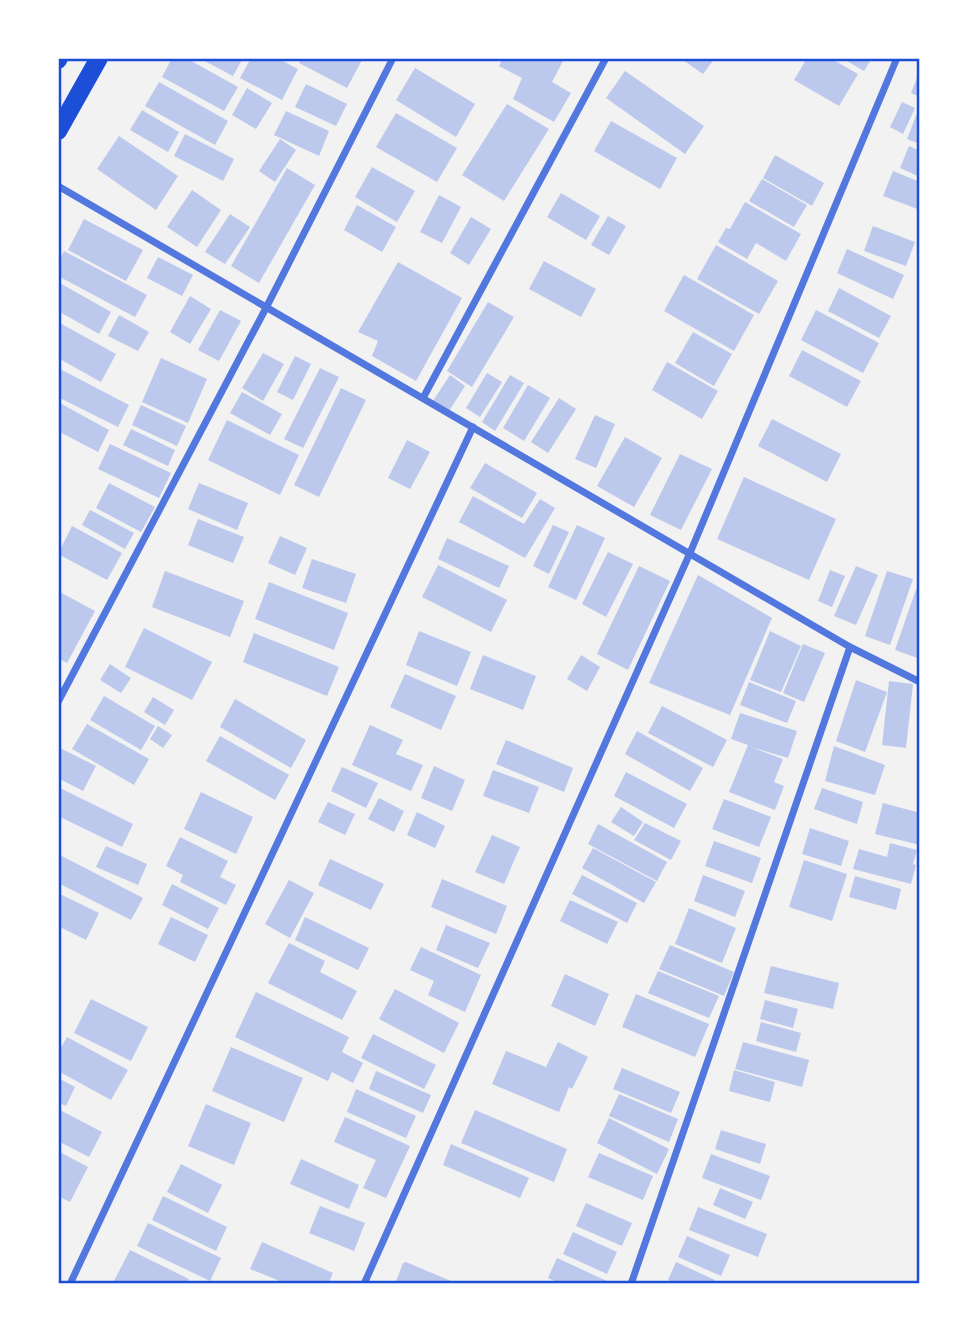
<svg xmlns="http://www.w3.org/2000/svg" width="978" height="1342" viewBox="0 0 978 1342" font-family="Signika,sans-serif">
<rect width="100%" height="100%" fill="#f2f2f2"/>
<g fill="#bdc9ec">
<path d="M172 58H186L238 87 224 111 162 77Z"/>
<path d="M199 58H243L233 76Z"/>
<path d="M251 58H277L298 69 282 100 240 78Z"/>
<path d="M302 58H363L347 88 299 63Z"/>
<path d="M503 58 564 59 552 82 571 93 554 122 513 99 522 78 499 66Z"/>
<path d="M680 58H715L703 74Z"/>
<path d="M807 58H830L858 74 839 106 794 80Z"/>
<path d="M842 58H872L864 71Z"/>
<path d="M415 68 475 104 456 137 396 100Z"/>
<path d="M920 70V97L911 93Z"/>
<path d="M625 71 704 126 685 154 606 98Z"/>
<path d="M159 82 228 121 215 145 145 106Z"/>
<path d="M306 84 347 104 336 126 295 107Z"/>
<path d="M247 88 272 103 256 129 232 115Z"/>
<path d="M902 102 915 108 903 134 890 127Z"/>
<path d="M507 104 549 129 504 201 462 175Z"/>
<path d="M142 110 179 132 168 152 130 130Z"/>
<path d="M286 111 329 131 319 156 274 135Z"/>
<path d="M396 113 457 148 437 182 376 147Z"/>
<path d="M917 113 920 114V144L907 139Z"/>
<path d="M611 121 677 158 660 189 594 151Z"/>
<path d="M185 134 234 159 223 181 174 156Z"/>
<path d="M119 136 178 176 156 210 97 169Z"/>
<path d="M280 139 296 150 275 182 259 171Z"/>
<path d="M909 146 920 151V177L900 168Z"/>
<path d="M775 155 824 183 812 206 763 178Z"/>
<path d="M372 167 415 191 397 222 355 197Z"/>
<path d="M287 168 315 185 259 283 231 266Z"/>
<path d="M893 171 920 182V210L883 196Z"/>
<path d="M762 179 807 205 794 227 749 201Z"/>
<path d="M192 190 221 210 197 247 167 227Z"/>
<path d="M561 193 600 216 586 240 547 217Z"/>
<path d="M439 195 461 207 442 243 420 232Z"/>
<path d="M745 202 801 234 786 261 756 243 747 259 718 242 726 228 730 229Z"/>
<path d="M357 205 396 227 382 252 344 230Z"/>
<path d="M230 214 250 227 225 264 205 252Z"/>
<path d="M608 216 626 226 609 255 591 245Z"/>
<path d="M471 217 491 229 469 265 450 253Z"/>
<path d="M84 219 143 250 126 281 68 250Z"/>
<path d="M873 226 915 242 906 266 864 251Z"/>
<path d="M716 245 778 281 759 314 697 279Z"/>
<path d="M847 249 904 275 893 299 837 273Z"/>
<path d="M64 251 147 295 135 317 58 276V262Z"/>
<path d="M158 257 193 275 182 296 147 278Z"/>
<path d="M544 261 596 289 581 317 529 289Z"/>
<path d="M398 262 462 298 416 381 372 356 378 341 358 332Z"/>
<path d="M684 275 754 315 734 351 664 311Z"/>
<path d="M58 282 111 312 99 334 58 311Z"/>
<path d="M839 288 891 316 879 338 828 311Z"/>
<path d="M190 296 211 309 190 344 170 332Z"/>
<path d="M488 302 514 317 472 387 447 371Z"/>
<path d="M220 310 241 321 219 361 198 350Z"/>
<path d="M816 310 879 343 863 373 801 340Z"/>
<path d="M119 315 149 332 138 351 108 336Z"/>
<path d="M58 322 116 354 101 382 58 358Z"/>
<path d="M693 332 732 354 714 386 675 363Z"/>
<path d="M802 350 861 381 847 407 789 376Z"/>
<path d="M263 353 284 364 263 401 242 388Z"/>
<path d="M295 356 311 364 293 400 277 392Z"/>
<path d="M161 358 207 379 188 423 142 402Z"/>
<path d="M667 362 718 391 702 419 652 390Z"/>
<path d="M58 368 129 405 118 427 58 397Z"/>
<path d="M320 368 339 377 303 448 284 439Z"/>
<path d="M487 373 502 382 480 417 466 408Z"/>
<path d="M450 375 465 386 449 411 433 401Z"/>
<path d="M510 375 524 383 495 431 482 422Z"/>
<path d="M528 385 550 398 524 441 503 428Z"/>
<path d="M341 388 366 400 319 497 294 485Z"/>
<path d="M242 392 282 414 270 435 230 413Z"/>
<path d="M559 398 576 409 548 453 531 442Z"/>
<path d="M58 402 109 430 98 452 58 431Z"/>
<path d="M141 405 186 426 177 446 132 425Z"/>
<path d="M595 415 615 424 596 468 575 459Z"/>
<path d="M772 419 841 454 827 482 758 446Z"/>
<path d="M227 420 299 455 280 495 208 460Z"/>
<path d="M131 429 175 450 168 466 123 445Z"/>
<path d="M625 437 662 458 634 507 597 486Z"/>
<path d="M407 440 430 452 410 489 388 478Z"/>
<path d="M110 444 171 473 159 498 98 469Z"/>
<path d="M680 454 712 469 681 530 650 515Z"/>
<path d="M485 463 537 493 522 518 470 488Z"/>
<path d="M744 477 836 519 809 580 717 539Z"/>
<path d="M109 483 155 507 141 532 96 508Z"/>
<path d="M199 483 248 503 237 530 188 509Z"/>
<path d="M473 496 524 524 540 499 555 508 525 558 459 522Z"/>
<path d="M90 510 134 533 125 549 82 525Z"/>
<path d="M198 519 244 537 233 563 188 545Z"/>
<path d="M553 525 569 532 549 574 533 566Z"/>
<path d="M577 525 605 538 576 600 548 587Z"/>
<path d="M72 526 122 553 107 580 58 554Z"/>
<path d="M280 536 307 548 295 575 268 563Z"/>
<path d="M447 538 509 566 499 588 438 559Z"/>
<path d="M608 552 633 564 606 617 582 604Z"/>
<path d="M312 559 356 574 346 603 302 588Z"/>
<path d="M438 565 507 600 491 632 422 597Z"/>
<path d="M639 566 670 581 628 670 597 654Z"/>
<path d="M856 566 878 575 856 625 834 616Z"/>
<path d="M830 570 845 576 832 607 818 601Z"/>
<path d="M165 571 244 601 230 637 152 607Z"/>
<path d="M887 571 913 579 890 645 865 636Z"/>
<path d="M698 575 772 618 730 715 649 683Z"/>
<path d="M920 578V659L895 650Z"/>
<path d="M269 582 348 613 334 650 255 619Z"/>
<path d="M58 591 95 611 67 663 58 658Z"/>
<path d="M144 628 212 662 192 700 125 667Z"/>
<path d="M419 631 471 652 457 686 406 665Z"/>
<path d="M770 631 801 646 781 692 750 680Z"/>
<path d="M254 633 339 667 327 696 243 662Z"/>
<path d="M803 644 825 653 804 702 783 693Z"/>
<path d="M483 655 536 676 523 710 470 689Z"/>
<path d="M581 655 600 667 587 691 567 679Z"/>
<path d="M110 664 131 678 121 693 100 680Z"/>
<path d="M405 674 456 696 441 730 390 707Z"/>
<path d="M856 680 887 692 865 752 836 741Z"/>
<path d="M889 681 913 684 906 748 882 745Z"/>
<path d="M749 682 796 701 787 723 740 705Z"/>
<path d="M104 696 155 726 141 750 90 720Z"/>
<path d="M153 697 174 710 165 725 144 712Z"/>
<path d="M235 699 306 740 291 768 220 727Z"/>
<path d="M662 706 727 740 713 767 648 733Z"/>
<path d="M740 713 797 731 788 758 751 747 783 759 774 782 784 786 775 810 729 792 748 745 731 739Z"/>
<path d="M87 724 149 759 134 785 72 749Z"/>
<path d="M370 725 403 740 396 754 423 765 411 791 352 765Z"/>
<path d="M158 726 172 735 163 748 150 739Z"/>
<path d="M637 731 703 768 690 791 625 754Z"/>
<path d="M220 736 289 775 275 800 206 761Z"/>
<path d="M506 740 573 768 564 792 496 764Z"/>
<path d="M834 746 885 765 875 795 825 781Z"/>
<path d="M60 748 96 766 83 791 58 778V753Z"/>
<path d="M434 766 465 780 452 811 421 798Z"/>
<path d="M342 767 378 783 366 808 331 791Z"/>
<path d="M493 770 539 787 529 813 483 796Z"/>
<path d="M626 772 687 804 674 828 614 796Z"/>
<path d="M58 787 133 824 122 847 58 816Z"/>
<path d="M822 788 863 802 857 824 814 809Z"/>
<path d="M201 792 253 817 236 854 184 829Z"/>
<path d="M379 798 404 811 394 832 368 819Z"/>
<path d="M724 799 771 817 759 847 712 829Z"/>
<path d="M328 802 355 814 345 835 318 822Z"/>
<path d="M883 803 920 813V845L875 834Z"/>
<path d="M621 807 643 822 634 836 611 822Z"/>
<path d="M417 812 445 826 435 848 407 835Z"/>
<path d="M645 823 681 841 671 860 634 840Z"/>
<path d="M598 824 667 862 657 881 588 844Z"/>
<path d="M810 828 849 841 841 866 802 854Z"/>
<path d="M492 835 520 847 504 884 475 872Z"/>
<path d="M180 837 228 861 220 877 236 885 226 905 180 882 183 875 166 866Z"/>
<path d="M714 841 761 858 752 883 705 866Z"/>
<path d="M890 843 917 850 913 864 916 865 911 884 853 869 859 849 887 857Z"/>
<path d="M106 846 147 864 138 885 96 867Z"/>
<path d="M593 848 656 882 644 903 582 868Z"/>
<path d="M58 854 143 898 131 920 58 883Z"/>
<path d="M330 859 384 884 371 910 318 885Z"/>
<path d="M804 860 847 874 832 921 789 907Z"/>
<path d="M582 875 637 903 627 923 572 894Z"/>
<path d="M703 875 745 891 735 917 694 901Z"/>
<path d="M855 876 901 889 896 910 849 897Z"/>
<path d="M442 879 507 906 496 934 431 907Z"/>
<path d="M289 880 314 893 290 938 265 924Z"/>
<path d="M172 884 219 908 208 929 162 905Z"/>
<path d="M58 893 99 913 86 940 58 926Z"/>
<path d="M570 900 618 922 607 944 560 921Z"/>
<path d="M689 908 736 928 722 963 675 944Z"/>
<path d="M171 917 208 935 195 962 158 944Z"/>
<path d="M305 917 369 948 358 970 295 940Z"/>
<path d="M446 925 490 943 478 968 436 950Z"/>
<path d="M289 943 325 961 320 972 357 991 342 1020 268 983Z"/>
<path d="M670 945 734 972 724 996 659 969Z"/>
<path d="M421 947 481 975 465 1012 428 995 434 981 410 970Z"/>
<path d="M771 966 839 983 833 1009 764 993Z"/>
<path d="M658 971 719 996 709 1018 648 993Z"/>
<path d="M565 974 609 994 595 1026 551 1006Z"/>
<path d="M395 989 459 1023 444 1053 379 1019Z"/>
<path d="M256 992 349 1037 342 1052 363 1063 353 1083 332 1072 328 1081 235 1037Z"/>
<path d="M636 994 709 1024 695 1057 622 1027Z"/>
<path d="M91 999 148 1027 131 1061 74 1033Z"/>
<path d="M765 1000 798 1009 793 1028 760 1019Z"/>
<path d="M761 1022 801 1033 796 1052 756 1041Z"/>
<path d="M373 1034 436 1065 424 1089 361 1058Z"/>
<path d="M67 1037 128 1070 111 1100 58 1071V1053Z"/>
<path d="M558 1042 588 1057 572 1089 569 1087 559 1112 492 1084 506 1051 546 1067Z"/>
<path d="M743 1042 809 1060 802 1087 735 1069Z"/>
<path d="M231 1047 303 1078 284 1122 212 1091Z"/>
<path d="M622 1068 680 1092 671 1113 613 1089Z"/>
<path d="M734 1070 775 1082 770 1102 729 1091Z"/>
<path d="M376 1071 431 1095 423 1113 369 1089Z"/>
<path d="M58 1078 75 1087 66 1106 58 1102Z"/>
<path d="M356 1089 416 1116 406 1138 347 1112Z"/>
<path d="M619 1094 678 1119 669 1142 609 1116Z"/>
<path d="M206 1104 251 1123 234 1165 188 1146Z"/>
<path d="M58 1109 102 1132 89 1157 58 1141Z"/>
<path d="M475 1110 567 1149 554 1182 461 1143Z"/>
<path d="M345 1117 410 1146 386 1198 363 1188 376 1160 334 1142Z"/>
<path d="M609 1118 669 1149 657 1174 597 1143Z"/>
<path d="M721 1130 766 1144 760 1164 715 1149Z"/>
<path d="M451 1144 529 1178 520 1198 443 1165Z"/>
<path d="M58 1151 88 1167 70 1202 58 1196Z"/>
<path d="M599 1153 653 1176 643 1200 588 1177Z"/>
<path d="M711 1154 770 1176 761 1200 702 1178Z"/>
<path d="M301 1159 359 1185 349 1209 290 1184Z"/>
<path d="M181 1164 222 1185 208 1213 167 1192Z"/>
<path d="M720 1188 753 1202 745 1219 713 1205Z"/>
<path d="M163 1196 227 1227 216 1251 152 1220Z"/>
<path d="M586 1203 632 1223 622 1246 576 1226Z"/>
<path d="M320 1206 365 1223 354 1251 309 1233Z"/>
<path d="M698 1207 767 1234 758 1257 689 1230Z"/>
<path d="M148 1223 221 1258 210 1281 137 1246Z"/>
<path d="M573 1232 617 1252 607 1274 563 1254Z"/>
<path d="M687 1236 730 1255 721 1276 678 1257Z"/>
<path d="M262 1242 333 1273 328 1284H287L250 1269Z"/>
<path d="M130 1250 189 1279 186 1284 113 1283Z"/>
<path d="M557 1258 609 1282 608 1284H561L548 1278Z"/>
<path d="M406 1262 458 1284H395L403 1263Z"/>
<path d="M676 1262 715 1280 713 1284H678L668 1280Z"/>
</g>
<g fill="none" stroke-linecap="round" stroke-linejoin="round">
<g stroke="#5277de" stroke-width="7">
<path d="M58 186 850 647 631 1284"/>
<path d="M423 398 606 58"/>
<path d="M850 647 920 682"/>
<path d="M58 702 267 306 393 58"/>
<path d="M70 1284 473 427"/>
<path d="M364 1284 690 553 897 58"/>
</g>
<g stroke="#1d4ed8" stroke-width="18">
<path d="M58 60 59 58"/>
<path d="M58 131 99 58"/>
</g>
</g>
<rect width="978" height="1342" fill="none" stroke="#ffffff" stroke-width="119"/>
<rect x="60" y="60" width="858" height="1222" fill="none" stroke="#1d4ed8" stroke-width="2.5"/>
</svg>
